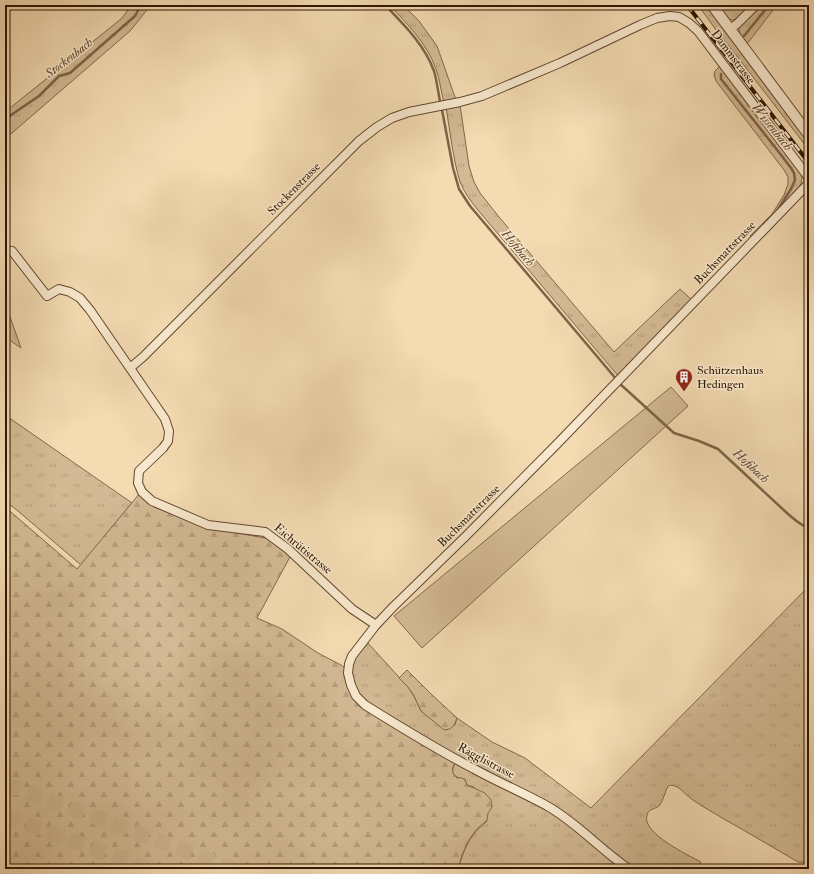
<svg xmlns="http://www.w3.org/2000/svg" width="814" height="874" viewBox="0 0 814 874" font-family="'IM FELL Double Pica',serif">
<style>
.grass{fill:url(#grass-tufts);stroke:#82684b}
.forest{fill:url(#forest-firs);stroke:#82684b}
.pitch{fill:#d3ba94;stroke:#82684b}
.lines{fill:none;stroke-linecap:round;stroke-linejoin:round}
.stream{stroke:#7d6448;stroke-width:2.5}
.motorway-tunnel{stroke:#cdb48f;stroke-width:15;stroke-dasharray:15 8;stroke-linecap:butt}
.minor-casing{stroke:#61472e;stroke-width:10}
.tertiary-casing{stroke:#61472e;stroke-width:12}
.minor{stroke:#f8e8cd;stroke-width:8}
.tertiary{stroke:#f8e8cd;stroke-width:10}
.rail-casing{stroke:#301602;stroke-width:4}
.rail{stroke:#f8e8cd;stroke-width:2.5;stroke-dasharray:8;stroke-linecap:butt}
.labels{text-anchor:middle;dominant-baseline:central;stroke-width:3;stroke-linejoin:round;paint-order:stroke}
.street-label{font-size:12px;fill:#301602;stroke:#f8e8cd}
.poi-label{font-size:12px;fill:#301602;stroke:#f8e8cd;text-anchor:start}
.water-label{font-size:13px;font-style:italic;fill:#644a30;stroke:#f8e8cd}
</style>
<defs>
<pattern id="grass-tufts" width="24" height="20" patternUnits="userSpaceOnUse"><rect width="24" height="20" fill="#d3ba94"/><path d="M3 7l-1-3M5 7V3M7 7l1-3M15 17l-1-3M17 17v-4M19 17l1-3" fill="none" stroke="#b59f7e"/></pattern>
<pattern id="forest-firs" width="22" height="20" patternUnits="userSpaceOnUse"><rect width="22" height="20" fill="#d3ba94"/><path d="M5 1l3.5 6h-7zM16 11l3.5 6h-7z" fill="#b59f7e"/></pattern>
</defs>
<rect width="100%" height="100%" fill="#f4dbb2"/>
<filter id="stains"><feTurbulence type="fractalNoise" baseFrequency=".005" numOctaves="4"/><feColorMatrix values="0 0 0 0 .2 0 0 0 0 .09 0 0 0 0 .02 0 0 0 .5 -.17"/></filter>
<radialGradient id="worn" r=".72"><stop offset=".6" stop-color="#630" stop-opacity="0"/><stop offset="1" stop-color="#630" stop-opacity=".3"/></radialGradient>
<path class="grass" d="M132,5h19l-21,26 -125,108v-27l116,-93z
M389,5h14l16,16 18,25 19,54 -12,3c-3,-11 -4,-23 -8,-34 -9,-25 -28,-45 -47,-64z
M698,5h8l103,138v7l-66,-86 -24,-30z
M717,5h34c-5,5 -15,20 -24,13 -3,-3 -7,-9 -10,-13z
M758,5h19l-30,39c-3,-4 -7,-9 -8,-14 -1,-7 14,-19 19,-25z
M721,65l80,108 1,6 -2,9 -47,51 -3,-3 22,-22 12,-19 4,-11v-7l-4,-7 -68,-89 -2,-6 1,-4z
M460,105l9,61 5,16 6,11 19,24 115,135 66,-63 13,12 -74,76 -142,-168c-7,-9 -13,-17 -17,-27 -7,-23 -10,-51 -14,-75z
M5,309l4,5 12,34 -16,-11z
M5,415l127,88 -51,62 -63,-54 -13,-10z
M809,586v274l-4,2h-7c-24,-14 -49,-29 -74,-43 -10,-6 -21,-12 -31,-19 -7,-4 -16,-18 -25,-14 -3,6 -5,15 -9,20 -4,3 -11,3 -12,9 -6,18 41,40 54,47l-4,7h-65l-60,-48 -77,-43 -130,-75 -6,-8 -8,-18 1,-12 3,-8 22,-30 23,-22 -33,37 41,45 6,9 7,15 34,14 2,-7 35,24 33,16 66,50z
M456,761l77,40 25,15 66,53h-166c7,-22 11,-33 29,-48l-13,-34 -7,-2 -2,-6c-13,-2 -15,-6 -9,-18z"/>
<path class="forest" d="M140,493l14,14 56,21 60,11 21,16 -34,63 25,11 36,24 23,12 4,3 18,39 93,54c-4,7 -6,10 1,17 6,-1 8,1 10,7l18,8 6,7 1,7 -4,6 -1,7 -11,10 -7,10 -7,15 -4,14h-453v-362l72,62z
M407,670l23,23 27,25c-3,8 -4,11 -13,12l-23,-19 -7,-15 -6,-9 -9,-9z"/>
<path class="pitch" d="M671,387l17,19 -266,242 -28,-32z"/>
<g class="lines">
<path class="stream" d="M385,5c19,20 39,39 49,66 3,10 4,21 6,30
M744,36l25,-31
M721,74v5l57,72 13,17 3,5 1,7 -4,9 -14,22
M442,110l11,58 6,21 11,17 147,174
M5,121l6,-6 28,-19 20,-20 11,-3 65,-57 6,-11
M619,383l55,50 25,8 19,8 70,65c6,5 13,12 21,14"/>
<path class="motorway-tunnel" d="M5,784l230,85
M5,816l144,53"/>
<g class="minor-casing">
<path id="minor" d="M730,29l7,-5 19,-19
M12,251l35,45 12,-7 11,3 10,6 10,12 75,109 4,12 -1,10 -5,7 -24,23 -1,12 4,9 10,9 56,24 57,7 23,17 64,60 24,16
M130,368l13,-11 216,-216 18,-14 15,-9 17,-6 51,-10 22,-6 78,-33 80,-38 17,-7 13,-2 9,1 10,6 9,8 111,147
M629,869c-28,-19 -51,-45 -80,-62 -23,-13 -47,-23 -71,-36 -39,-20 -76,-43 -113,-66l-9,-9 -5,-11 -3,-12 1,-9 3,-8 24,-31 17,-18 73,-71 91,-92 252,-261
M806,869l3,-4"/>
</g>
<g class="tertiary-casing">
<path id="tertiary" d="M712,5l97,130"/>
</g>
<use href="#minor" class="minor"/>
<use href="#tertiary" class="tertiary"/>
<g class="rail-casing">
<path id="rail" d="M687,5l122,158"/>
</g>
<use href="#rail" class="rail"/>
</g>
<defs>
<g id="building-pin" transform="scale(0.9)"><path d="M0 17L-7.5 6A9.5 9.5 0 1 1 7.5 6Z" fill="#8f2418" stroke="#f8e8cd"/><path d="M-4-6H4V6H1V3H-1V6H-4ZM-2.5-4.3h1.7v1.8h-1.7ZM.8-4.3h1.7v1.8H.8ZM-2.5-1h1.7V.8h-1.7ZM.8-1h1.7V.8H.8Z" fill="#fff"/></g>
</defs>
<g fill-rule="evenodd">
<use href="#building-pin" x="684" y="377"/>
</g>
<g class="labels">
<g class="street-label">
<text transform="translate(733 57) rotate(53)">Dammstrasse</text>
<text transform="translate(294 189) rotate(-45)">Stockenstrasse</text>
<text transform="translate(725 253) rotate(-46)">Buchsmattstrasse</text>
<text transform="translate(469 516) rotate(-45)">Buchsmattstrasse</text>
<text transform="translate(303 549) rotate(40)">Eichrütistrasse</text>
<text transform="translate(486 761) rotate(28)">Rägglistrasse</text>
</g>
<g class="poi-label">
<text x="697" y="370">Schützenhaus<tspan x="697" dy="14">Hedingen</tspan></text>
</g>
<g class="water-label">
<text transform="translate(69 58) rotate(-38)">Stockenbach</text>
<text transform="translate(772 127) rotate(51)">Wissenbach</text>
<text transform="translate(518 248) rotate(50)">Hofibach</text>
<text transform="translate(751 466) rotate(43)">Hofibach</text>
</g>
</g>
<rect width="814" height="874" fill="none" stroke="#f4dbb2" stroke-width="20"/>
<rect x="6" y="6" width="802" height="862" fill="none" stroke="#301602" stroke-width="2"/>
<rect x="10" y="10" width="794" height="854" fill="none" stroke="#301602"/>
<rect width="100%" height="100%" filter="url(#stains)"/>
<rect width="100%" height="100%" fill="url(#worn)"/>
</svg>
